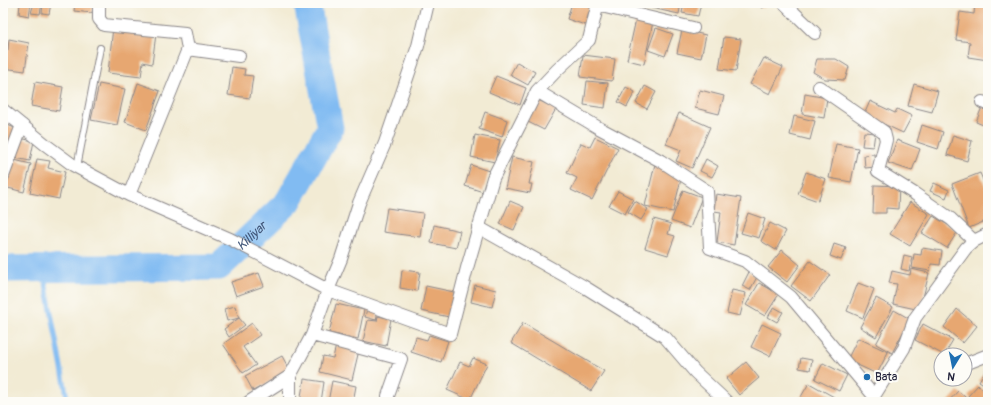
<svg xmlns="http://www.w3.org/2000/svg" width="991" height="405" viewBox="0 0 991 405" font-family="Pangolin,sans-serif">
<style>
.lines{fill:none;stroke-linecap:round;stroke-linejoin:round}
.stream{stroke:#81bbf2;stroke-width:4.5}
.river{stroke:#81bbf2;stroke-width:27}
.building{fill:#e7a771}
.lane-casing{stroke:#8a8688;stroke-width:8}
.street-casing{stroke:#8a8688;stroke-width:14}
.lane{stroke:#fff;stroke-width:6}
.street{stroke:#fff;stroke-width:12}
.poi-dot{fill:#1f6fb2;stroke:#fdfcf7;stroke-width:1.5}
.labels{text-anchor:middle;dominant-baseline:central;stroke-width:4;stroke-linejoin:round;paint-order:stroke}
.poi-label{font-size:12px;fill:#22223b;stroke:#fdfcf7;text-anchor:start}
.water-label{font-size:13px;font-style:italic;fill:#43587b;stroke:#fdfcf7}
</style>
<rect width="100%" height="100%" fill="#fdfcf7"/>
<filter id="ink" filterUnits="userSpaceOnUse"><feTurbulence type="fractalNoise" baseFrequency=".025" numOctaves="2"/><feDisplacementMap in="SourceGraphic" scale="8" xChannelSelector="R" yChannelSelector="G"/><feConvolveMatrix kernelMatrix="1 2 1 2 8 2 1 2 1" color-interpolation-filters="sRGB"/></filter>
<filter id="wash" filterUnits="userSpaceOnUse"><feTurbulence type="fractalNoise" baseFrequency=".012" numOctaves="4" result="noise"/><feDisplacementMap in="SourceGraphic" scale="16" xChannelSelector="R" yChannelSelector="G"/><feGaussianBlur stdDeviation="0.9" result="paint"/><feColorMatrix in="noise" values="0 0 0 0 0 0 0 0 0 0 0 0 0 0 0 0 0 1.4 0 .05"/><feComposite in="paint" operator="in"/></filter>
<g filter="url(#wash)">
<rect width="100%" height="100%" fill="#f2ebd4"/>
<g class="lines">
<path class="stream" d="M43,269l25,133"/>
<path class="river" id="s1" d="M3,269l216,-2 69,-65 42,-74 -23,-125"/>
</g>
<g id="blocks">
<path class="building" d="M20,3h11l-2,13 -10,-2z
M34,3h8l-2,11 -9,-1z
M43,3h8l-2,11 -7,-1z
M75,3h19l-2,10 -18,-2z
M572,3h20l-7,22 -18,-6z
M652,3h29l-2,11 -28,-6z
M684,3h17l-3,13 -16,-3z
M753,3h13l-3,5z
M975,3h13v57l-20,-3 2,-15 -14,-2 4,-28 14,2z
M636,19l17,3 -9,42 -17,-4z
M113,27l43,7 -4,30 -9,-2 -2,15 -33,-4z
M656,28l17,6 -8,22 -17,-6z
M682,30l24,5 -5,23 -24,-5z
M724,37l17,2 -5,32 -17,-2z
M9,39l20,4 -4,28 -22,-3v-19l5,1z
M583,55l32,4 -3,22 -32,-4z
M764,58l19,9 -13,27 -20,-10z
M817,59h19l13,8 -4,13 -20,-1 -12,-7z
M517,62l18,10 -7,13 -18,-10z
M232,67l13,2 -1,6 9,1 -3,22 -22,-3z
M496,76l30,12 -6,17 -31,-13z
M587,81l21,2 -3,25 -21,-3z
M35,82l28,5 -4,24 -28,-5z
M138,83l22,8 -14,39 -21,-8z
M99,84l26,5 -8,36 -26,-5z
M914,84l24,7 -6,21 -24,-6z
M645,86l11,6 -9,17 -11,-6z
M626,87l9,5 -8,15 -9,-5z
M700,90l24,6 -5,18 -24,-6z
M805,94l22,4 -3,20 -22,-4z
M538,100l18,9 -12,21 -18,-9z
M870,101l25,12 2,-4 15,7 -9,17 -39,-18z
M982,107l6,2v18l-12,-5z
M485,112l22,8 -5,17 -23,-8z
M679,113l31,14 -18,41 -16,-7 5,-11 -15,-6z
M794,116l21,5 -5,19 -20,-5z
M3,123l14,6 -8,20 -6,-2z
M922,125l21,7 -5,17 -21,-7z
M864,132l11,1 -2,14 -11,-1z
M475,135l25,5 -5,22 -24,-5z
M953,135l19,6 -5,20 -20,-6z
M595,137l23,11 -26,52 -21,-10 6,-12 -10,-5 14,-30 9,4z
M19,138l15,3 -4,20 -15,-3z
M897,140l23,9 -8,22 -24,-8z
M836,144l22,4 -7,34 -22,-4z
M874,154l1,13 -10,1 -1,-13z
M512,157l22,5 -5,22h3l-2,9 -25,-5z
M10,159l21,5 -7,28 -20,-5z
M37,159l13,2 -2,7 17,4 -6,27 -29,-6z
M706,159l12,7 -6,11 -12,-6z
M655,164l28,7 -10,41 -28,-6z
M471,165l18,6 -6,21 -18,-6z
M806,172l20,7 -8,22 -20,-7z
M980,173l8,19v28l-19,8 -17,-44z
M934,183l15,7 -3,8 -16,-7z
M874,185l25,1 -1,23 -12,-1v5h-13z
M683,190l19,7 -12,31 -19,-7z
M618,191l15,8 -8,15 -16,-8z
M716,194l25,4 -7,47 -17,-3 4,-30 -7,-1z
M510,201l14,6 -10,23 -14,-6z
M635,201l13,8 -7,11 -13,-8z
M910,202l19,12 -19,32 -20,-12z
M387,208l36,5 -3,24 -37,-5z
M748,213l17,6 -6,19 -18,-5z
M933,216l25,15 -11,17 -25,-15z
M654,219l17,5 -3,10 7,2 -7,19 -23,-7z
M770,223l16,8 -10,19 -15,-9z
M434,225l26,6 -4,17 -25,-5z
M834,244l12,4 -5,12 -11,-4z
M922,248l20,3 -2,14 -9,-1 -1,7 -18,-3 2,-14 7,1z
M782,250l18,15 -13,17 -19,-15z
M904,255l8,2 -3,14 -8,-2z
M810,261l20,14 -19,26 -20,-15z
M911,269l18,4 -9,37 -27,-6 4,-20 -8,-1 3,-12 18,4z
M402,270l18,2 -3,19 -17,-3z
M749,272l8,5 -7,13 -8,-4z
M259,273l5,13 -28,10 -5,-14z
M759,283l20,11 -14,22 -19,-11z
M858,283l16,6 -11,29 -16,-7z
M475,285l21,5 -4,17 -21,-5z
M426,286l28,6 -5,25 -28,-6z
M732,290l14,3 -6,23 -13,-3z
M876,298l17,9 -17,30 -16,-10z
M336,304l28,6 -6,29 -29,-6z
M235,306l4,12 -12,3 -3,-12z
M774,307l9,5 -6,10 -9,-5z
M367,308l11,3 -2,9 -11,-3z
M957,309l20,17 -14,17 -19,-16z
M894,310l16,9 -18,34 -16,-9z
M378,316l13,3 -5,27 -23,-5 5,-21 9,1z
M239,318l6,7 -16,12 -5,-8z
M252,323l8,12 -17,12 13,18 -13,8 -20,-29z
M523,323l81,48 -13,20 -80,-48z
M762,324l19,9 -11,23 -19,-9z
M923,324l30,16 -9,15 -29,-15z
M429,335l19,6 -7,21 -30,-10 5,-15 11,3z
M858,338l30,14 -11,22 -30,-14z
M336,345l23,5 -7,30 -32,-8 3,-16 10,2z
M282,356l8,15 -37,20 -8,-15z
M473,358l14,6 -17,36 -23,-10 13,-28 9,4z
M801,358l11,2 -2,10 -11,-2z
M746,362l13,16 -20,17 -13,-16z
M823,363l24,12 -8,16 -24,-12z
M988,366v21l-9,-6z
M304,379l20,3 -3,20h-21z
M332,381l24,5 -3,16h-25z
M809,383l25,14 -2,5h-34z
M978,385l10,9v8h-14l-6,-6z
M958,391l13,11h-23z"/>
</g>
</g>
<g filter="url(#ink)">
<use href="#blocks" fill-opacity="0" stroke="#8a8688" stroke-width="1"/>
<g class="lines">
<g class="lane-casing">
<path id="lane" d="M77,167l23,-119"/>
</g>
<g class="street-casing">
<path id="street" d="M99,3v16l5,6 81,8 3,16 -59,146
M428,3l-10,43 -33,97 -26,60 -18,56 -13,31 122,44 17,-66 26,-90 44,-87 20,-21 32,-30 9,-37
M784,3l31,30
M597,5l96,23
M188,49l51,7
M819,87l65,45 2,8 -8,31 37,23 36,25 23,22
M537,91l62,37 62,33 46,30 3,57 35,13 46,36 83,99
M982,102l6,2
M3,110l43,35 27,20 56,30 101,44 98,51 -16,45 -22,41 -41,26
M3,176l19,-51
M478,227l105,59 82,51 30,35 32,30
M312,335l89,24 -13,37
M965,364l23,-9
M290,376v26
M874,402v-6l30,-48 11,-30 51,-70 8,-7 14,-7"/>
</g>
<use href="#lane" class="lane"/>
<use href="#street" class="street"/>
</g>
</g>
<circle class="poi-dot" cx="867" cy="377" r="4"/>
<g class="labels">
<g class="poi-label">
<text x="875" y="377">Bata</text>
</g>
<g class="water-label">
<text stroke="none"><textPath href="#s1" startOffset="261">Killiyar</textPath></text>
</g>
</g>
<rect width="991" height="405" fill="none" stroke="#fdfcf7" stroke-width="16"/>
<g transform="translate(953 367) rotate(190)"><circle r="19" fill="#fdfcf7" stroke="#a5a5ac"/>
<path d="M0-3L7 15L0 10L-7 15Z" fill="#1f6fb2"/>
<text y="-6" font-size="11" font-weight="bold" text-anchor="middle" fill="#22223b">N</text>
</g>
</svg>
